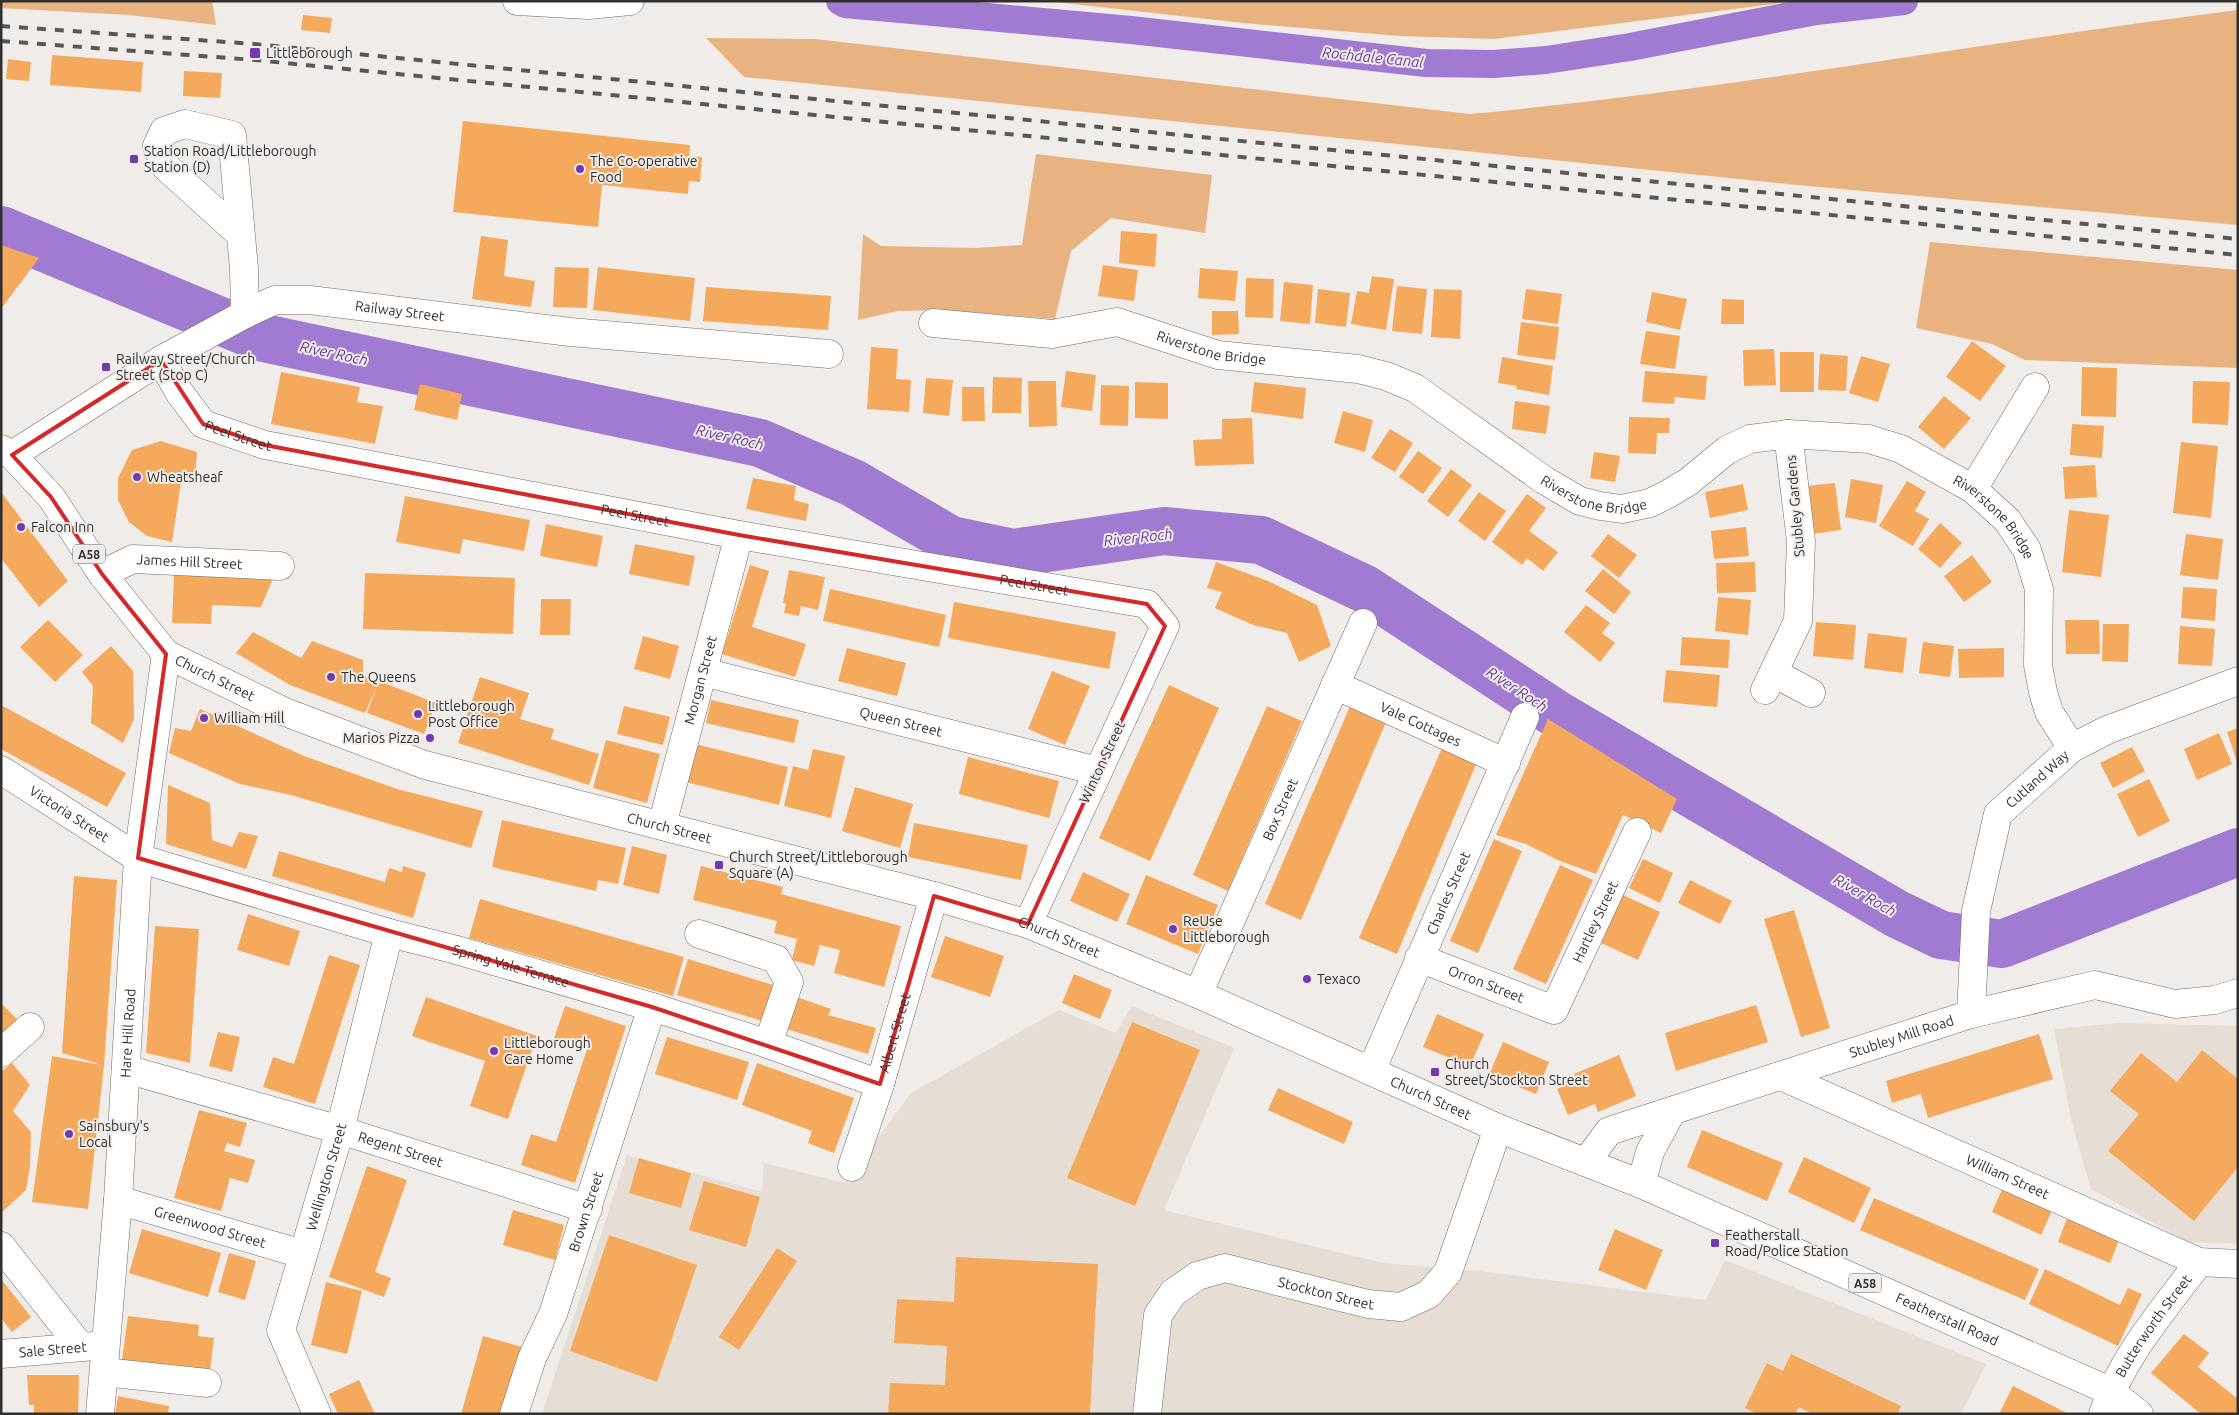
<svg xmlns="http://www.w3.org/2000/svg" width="2239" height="1415" viewBox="0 0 2239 1415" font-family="Ubuntu,sans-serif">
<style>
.built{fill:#e6ddd5}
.green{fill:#e9b381}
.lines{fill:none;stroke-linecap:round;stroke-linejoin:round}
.canal{stroke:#a07bd1;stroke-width:28}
.river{stroke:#a07bd1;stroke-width:48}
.building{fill:#f5a95c}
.minor-casing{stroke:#706d6b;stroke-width:29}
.major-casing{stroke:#706d6b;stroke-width:29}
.highway-casing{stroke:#706d6b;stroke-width:29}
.minor{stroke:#fff;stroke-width:28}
.major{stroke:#fff;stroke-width:28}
.highway{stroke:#fff;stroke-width:28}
.rail{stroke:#5a5856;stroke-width:4;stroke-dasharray:9 9;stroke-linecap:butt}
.marked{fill:none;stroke:#d62828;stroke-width:4;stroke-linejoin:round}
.poi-dot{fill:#7439af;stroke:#f0ece9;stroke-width:2}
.labels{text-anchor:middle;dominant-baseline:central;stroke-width:4;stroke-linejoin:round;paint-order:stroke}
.shield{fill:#f0ece9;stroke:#6b6867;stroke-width:1}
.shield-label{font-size:12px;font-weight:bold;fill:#32302f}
.poi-label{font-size:14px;fill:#32302f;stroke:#f0ece9;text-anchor:start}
.street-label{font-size:14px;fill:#32302f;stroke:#f0ece9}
.water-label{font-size:15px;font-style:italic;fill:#6a399f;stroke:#f0ece9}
</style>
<rect width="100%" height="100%" fill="#f0ece9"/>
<path class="built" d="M1132,1006l102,42 -70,162 219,53 96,8 227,29 19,-40 261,104 -25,50h-1419l85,-259 135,37 2,-29 81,20 66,-90 148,-83 57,23z
M2119,1023l119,3v218l-49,-2 -98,-53 -19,-65 -18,-95z"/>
<path class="green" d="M1,1h211l4,24 -87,-10 -128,-7z
M1046,1h752l-304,38 -94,-3 -157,-13z
M2238,10v215l-441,-40 -1053,-108 -38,-39 109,1 655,75c257,-24 512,-72 768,-104z
M1036,154l176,21 -7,58 -94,-15 -40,33 -16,68 -113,-9 -44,1 -40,9 5,-86 18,12 94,2 47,-3z
M1930,242l308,28v98l-213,-8 -33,-16 -76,-16z"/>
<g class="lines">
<path class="canal" d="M840,1l5,3 286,26 295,33 68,1 52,-4 84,-13 186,-36 88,-10"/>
<path class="river" d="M1,230l258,107 501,106 93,40 98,57 62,13 151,-22 97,9 104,49 196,128 336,197 44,21 61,9 236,-92"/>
</g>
<path class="building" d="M303,15l29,3 -2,15 -29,-3z
M52,55l91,7 -2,30 -91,-7z
M8,59l23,3 -2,19 -23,-2z
M184,71l38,2 -2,25 -37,-2z
M463,121l227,24 -1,11 13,1 -2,25 -11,-1 -1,13 -86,-9 -4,42 -145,-15z
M1121,231l36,3 -2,33 -36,-4z
M481,236l27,4 -4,36 31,5 -4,26 -59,-8z
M1,245l38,13 -38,51z
M1103,265l35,5 -4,31 -36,-5z
M555,267l34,1 -2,40 -34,-1z
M598,267l97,11 -5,43 -97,-11z
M1200,268l38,3 -3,30 -37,-3z
M1372,276l22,3 -8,51 -35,-6 6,-33 12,2z
M1246,278l28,1 -1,39 -28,-1z
M1284,282l29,3 -3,39 -30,-3z
M1397,286l30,3 -5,45 -30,-3z
M706,287l125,9 -3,34 -125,-9z
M1318,289l32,4 -4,34 -31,-4z
M1434,289l28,1 -2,49 -29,-2z
M1526,289l36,5 -4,30 -36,-5z
M1652,292l35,7 -7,31 -34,-8z
M1722,299l22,1v24h-23z
M1212,311h26l1,23 -27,1z
M1521,322l38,5 -4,33 -38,-5z
M1646,331l34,5 -5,33 -35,-5z
M1972,341l34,25 -26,35 -34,-24z
M871,347l27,2 -2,30 15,1 -2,32 -42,-3z
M1774,349l2,36 -32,1 -1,-36z
M1780,352h34v40h-34z
M1820,354l28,2 -2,35 -28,-1z
M1861,356l29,8 -12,38 -29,-9z
M1502,357l51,9 -4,29 -33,-6 1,-3 -19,-3z
M2082,367l35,1 -1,49 -35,-1z
M1066,371l30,4 -4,36 -31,-4z
M1645,371l62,5 -2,24 -30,-3 -1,7 -32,-2z
M281,372l79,15 -3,15 26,4 -8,38 -104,-20z
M993,377l29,1 -1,35h-29z
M926,378l27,2 -4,36 -26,-3z
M1028,381h28l1,45 -28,1z
M2193,381l37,1 -2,43 -36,-2z
M1135,382l33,1v36l-33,-1z
M1254,382l52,6 -3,31 -52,-7z
M420,384l42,10 -5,26 -43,-10z
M1101,385l28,1 -1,40 -28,-1z
M962,387h22l1,34h-23z
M1944,396l27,22 -27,31 -26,-22z
M1515,401l35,5 -4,28 -34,-5z
M1343,411l30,9 -8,32 -31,-9z
M1629,417l41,1 -1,15h-12l-1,21 -28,-1z
M1252,418l2,46 -59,2 -2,-26 29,-1v-20z
M2072,424l32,2 -2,32 -32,-3z
M1390,429l23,14 -18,29 -24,-14z
M161,441l36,11 -2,26 -14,4 -9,60 -25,-6 -18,-14 -11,-22v-22l14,-28z
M2181,442l37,4 -7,72 -38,-5z
M1418,451l24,17 -19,26 -24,-17z
M1594,452l26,4 -5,26 -25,-4z
M2095,465l2,32 -32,2 -2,-32z
M1451,469l21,16 -24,32 -21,-16z
M753,478l43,8 -2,14 15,4 -3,17 -60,-12z
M1851,479l32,6 -7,38 -31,-6z
M1907,481l19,11 -11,19 14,8 -16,27 -34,-20z
M1835,483l6,47 -29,4 -6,-48z
M1743,484l5,26 -38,8 -5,-26z
M1,492l67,89 -29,26 -38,-49z
M1479,492l27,19 -21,30 -27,-20z
M1527,494l19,14 -17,23 29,21 -15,19 -16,-13 -5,7 -30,-23z
M405,496l125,24 -6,31 -61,-12 -3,15 -64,-12z
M2069,510l40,5 -8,62 -39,-5z
M1940,523l22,20 -22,25 -22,-19z
M546,524l57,12 -6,31 -57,-11z
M1746,527l3,29 -35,3 -3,-28z
M1608,534l29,21 -18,23 -28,-22z
M2186,534l37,5 -5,41 -38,-5z
M635,544l60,12 -6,30 -60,-12z
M1972,555l20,27 -28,20 -20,-26z
M1216,562l52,19 49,24 14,41 -32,16 -12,-29 -34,-8 -38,-17 7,-16 -15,-4z
M1755,562l1,30 -39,1 -1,-30z
M750,565l19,6 -17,56 54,17 -11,33 -73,-23z
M1603,569l28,23 -17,22 -29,-23z
M789,570l36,7 -7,33 -17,-4 -2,10 -15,-3 2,-10h-3z
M365,573l150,5 -2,56 -150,-5z
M174,574l100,2 -13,31 -49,-2 -1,19 -39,-1z
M2183,587l34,2 -2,32 -34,-3z
M830,589l116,26 -7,32 -116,-26z
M1718,597l33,3 -3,35 -33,-4z
M541,599h30l-1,36h-30z
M954,602l162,30 -7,37 -161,-31z
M1586,605l24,18 -8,10 13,10 -15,19 -36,-30z
M48,620l35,35 -28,27 -35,-35z
M2065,620h34l1,34h-34z
M1816,622l40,3 -3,35 -40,-4z
M2103,624h26l-1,38 -26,-1z
M2180,626l35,3 -3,37 -34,-2z
M253,632l48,26 11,-17 51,19v15l73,28 -12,31 -57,-21 9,-25 -11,25 -75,-28 -54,-32z
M1868,633l39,5 -4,35 -39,-5z
M643,636l36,10 -9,33 -36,-10z
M1682,637l48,3 -2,28 -48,-3z
M1923,642l31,4 -4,31 -31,-4z
M111,646l22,25 1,48 -11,24 -32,-20 2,-37 -11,-14z
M847,648l59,15 -9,33 -59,-15z
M2004,648v29l-45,1 -1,-29z
M1666,670l54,5 -3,32 -54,-5z
M1052,671l38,15 -25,59 -37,-16z
M480,677l49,16 -9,26 34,10 -3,10 48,15 -10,31 -131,-42z
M1169,685l50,23 -69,153 -51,-23z
M711,700l88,20 -5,23 -88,-20z
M1351,704l36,16 -86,200 -36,-16z
M1,705l125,68 -19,34 -106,-58z
M624,706l46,11 -7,28 -46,-11z
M1267,706l35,15 -74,170 -35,-16z
M200,709l104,47 93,33 86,22 -12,37 -180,-53 -51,-11 -71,-31 6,-25 16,3z
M1548,719l129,80 -16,34 -38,-18 -27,59 -36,-13 -34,-17 -30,-9z
M2238,728v34h-1l-10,-30z
M2219,733l13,31 -35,16 -13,-31z
M606,740l54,14 -13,49 -54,-15z
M695,744l93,23 -9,38 -93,-23z
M2132,747l13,24 -32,17 -13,-25z
M1442,748l35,14 -80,192 -38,-16z
M813,749l32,7 -14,62 -47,-12 9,-40 15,4z
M968,757l91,24 -10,37 -90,-24z
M2149,779l21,42 -32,16 -21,-43z
M168,785l42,18 2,37 20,7 7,-15 19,4 -12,33 -80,-25z
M855,787l58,17 -13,44 -58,-17z
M502,820l124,28 -8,36 -20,-4 -2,11 -104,-24z
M914,823l114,22 -7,35 -113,-23z
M1494,839l28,12 -44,102 -28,-12z
M632,846l35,9 -8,39 -36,-9z
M279,851l106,31 4,-14 13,4 1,-6 23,7 -13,45 -141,-42z
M1643,859l30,14 -13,30 -31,-15z
M1560,865l33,15 -47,104 -33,-15z
M701,866l82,21 -2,7 120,32 -17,61 -50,-14 6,-23 -20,-5 -6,21 -22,-6 5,-21 -23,-6 3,-12 -84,-21z
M1083,872l47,22 -13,28 -47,-21z
M1146,875l72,30 -20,49 -72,-30z
M74,876l43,4 -13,186 -16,143 -56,-7 20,-146 50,9 -40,-12z
M1690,880l42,21 -12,23 -42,-21z
M1623,895l37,17 -22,48 -37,-17z
M480,899l204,58 -11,39 -204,-58z
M1794,910l36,118 -29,9 -37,-118z
M248,914l52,17 -11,35 -52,-16z
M155,926l44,3 -9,134 -44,-10z
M945,936l59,20 -14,41 -59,-20z
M329,955l31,10 -45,139 -52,-17 10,-30 21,7z
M688,959l92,28 -11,36 -92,-28z
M1074,974l38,16 -12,29 -38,-16z
M794,996l37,13 -3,6 48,13 -8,26 -85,-26z
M426,997l111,39 -29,83 -38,-13 15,-45 -73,-25z
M1,1003l18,18 -18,18z
M1756,1005l12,37 -92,29 -11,-38z
M565,1006l61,20 -51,157 -54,-18 10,-31 25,8 31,-93 -33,-11z
M1437,1014l47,20 -14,32 -47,-19z
M1132,1022l68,28 -65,156 -68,-28z
M218,1032l22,5 -8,35 -23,-6z
M2039,1034l14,45 -125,39 -7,-24 -29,9 -6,-22z
M667,1037l82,25 -12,38 -82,-26z
M1503,1042l46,20 -13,32 -47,-19z
M2202,1050l36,29v88l-44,54 -86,-70 31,-37 -29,-23 31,-38 36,29z
M1619,1055l17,41 -38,16 -3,-8 -27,11 -11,-26 20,-8 -3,-7z
M12,1063l18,22 -17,26 18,21 -1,34 -4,24 -25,23v-141z
M757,1063l97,35 -20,55 -26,-10 4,-12 -70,-26z
M1278,1088l75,34 -9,22 -76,-34z
M199,1110l48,13 -7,24 -13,-4 -3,8 31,9 -7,23 -18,-5 -9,33 -47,-13z
M1702,1130l81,33 -16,38 -80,-34z
M1804,1157l67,31 -17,35 -66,-31z
M639,1158l52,15 -10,35 -52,-15z
M367,1166l40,14 -32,92 16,6 -7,19 -55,-20z
M704,1181l56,16 -14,50 -57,-17z
M2005,1183l49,23 -13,29 -49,-23z
M1874,1198l165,71 -14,31 -165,-70z
M513,1210l51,15 -9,35 -52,-15z
M2069,1213l52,22 -11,28 -52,-21z
M142,1229l79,24 -13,44 -79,-24z
M1615,1229l48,21 -17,40 -48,-20z
M609,1235l88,30 -40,117 -87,-31z
M777,1248l20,13 -58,89 -20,-13z
M229,1253l27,8 -11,39 -27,-8z
M956,1257l142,7 -8,150h-202l2,-31 55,2 2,-39 -53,-3 3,-44 57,3z
M2045,1269l75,36 8,-17 14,6 -24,52 -89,-42z
M1,1279l30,38 -19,15 -11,-14z
M326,1282l36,9 -15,63 -36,-9z
M128,1316l71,9 -1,11 16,2 -4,33 -88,-11z
M2184,1334l25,19 -11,14 40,32v15h-37l-50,-41z
M483,1336l39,11 -20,67h-41z
M1791,1354l110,52 -4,8h-84l-14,-7 -4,7h-37l-13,-6 22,-45 16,8z
M27,1375h52l-1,39h-44v-9h-5z
M359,1380l16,34h-37l-9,-20z
M2013,1386l56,28h-70z
M118,1396l51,10 -1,8h-53z"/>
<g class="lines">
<g class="minor-casing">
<g id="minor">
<path d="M239,233l-73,-66 -9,-21 7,-15 21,-7 47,11 12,134 1,45"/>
<path id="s1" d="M933,323l119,11 65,-12 101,33 140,14 28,7 29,12 129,92 36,21 20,5 22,3 28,-6 18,-9 20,-12 39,-32 23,-11 38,-5 81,5 32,10 72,40 34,31 20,30 12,39 -1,76 5,27 6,20 23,36"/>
<path id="s2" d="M161,360l18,32 24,32 62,21 474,90 408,69 18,22 -137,298"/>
<path id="s3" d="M12,455l149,-95 84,-46 30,-14h35l260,32 259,22"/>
<path d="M1973,489l62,-102"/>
<path id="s4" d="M102,574l31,-15 147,7"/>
<path id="s5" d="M703,672l395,99"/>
<path d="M1774,673l37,20"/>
<path id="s6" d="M1335,685l171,78"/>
<path d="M1765,690l33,-69 3,-80 -13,-107"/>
<path id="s7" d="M1,770l137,88 251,75 64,16 199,58 116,37 112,40"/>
<path id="s8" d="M662,825l77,-290"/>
<path d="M699,934l77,25 13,23 -21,62"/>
<path id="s9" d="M1419,958l135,52 83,-178"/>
<path id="s10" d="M1198,994l165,-371"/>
<path id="s11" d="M1971,1014l5,-103 22,-97 74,-66 35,-18 131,-49"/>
<path d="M1,1053l29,-26"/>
<path id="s12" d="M126,1069l214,61 248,79"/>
<path id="s13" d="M1371,1071l154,-354"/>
<path id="s14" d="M1781,1076l418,186 39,2"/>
<path id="s15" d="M1586,1162l23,-31 362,-117 124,-29 80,19 40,-4 23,-7"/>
<path id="s16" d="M852,1167l28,-83 54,-188"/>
<path d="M1641,1184l9,-32 22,-41"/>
<path id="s17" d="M118,1200l184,54"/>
<path d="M1,1246l79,100"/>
<path id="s18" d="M1,1354l93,-8"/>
<path d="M104,1372l103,11"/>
<path id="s19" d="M100,1414l18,-214 20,-342 28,-204"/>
<path id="s20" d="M317,1414l-36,-84 59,-200 49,-197"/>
<path id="s21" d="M514,1414l18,-56 21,-44 99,-307"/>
<path id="s22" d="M1147,1414l11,-99 15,-22 24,-17 28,-8 143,36 33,3 28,-13 19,-22 50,-144"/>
<path id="s23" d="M2103,1414c19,-58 61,-104 96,-152"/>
</g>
</g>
<g class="major-casing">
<path id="major" d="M517,1l71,4 42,-4"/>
</g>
<g class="highway-casing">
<g id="highway">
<path id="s24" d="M1,449l11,6 39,42 51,77 64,80 119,58 140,53 509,131 94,28 170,70 300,134 143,56 469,207 29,23"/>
</g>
</g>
<use href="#minor" class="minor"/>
<use href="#major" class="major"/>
<use href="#highway" class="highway"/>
<path class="rail" d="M1,26l254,18 1983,195
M1,41l254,19 1983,195"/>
</g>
<path class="marked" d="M161,360l42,64 62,21 474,90 408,69 18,22 -137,298 -94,-28 -54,188 -228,-77 -514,-149 28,-204 -64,-80 -51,-77 -39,-42z"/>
<g class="poi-dot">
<rect x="249" y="47" width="12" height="12" rx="2.5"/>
<rect x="129" y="154" width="10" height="10" rx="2.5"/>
<circle cx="580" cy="169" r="5"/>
<rect x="101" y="362" width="10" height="10" rx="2.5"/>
<circle cx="137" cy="477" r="5"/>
<circle cx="21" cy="527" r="5"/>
<circle cx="331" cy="677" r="5"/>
<circle cx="418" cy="714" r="5"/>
<circle cx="204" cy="718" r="5"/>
<circle cx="430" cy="738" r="5"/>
<rect x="714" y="860" width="10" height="10" rx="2.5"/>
<circle cx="1173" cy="929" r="5"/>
<circle cx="1307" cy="979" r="5"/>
<circle cx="494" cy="1051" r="5"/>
<rect x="1430" y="1067" width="10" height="10" rx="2.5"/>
<circle cx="69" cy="1134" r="5"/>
<rect x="1710" y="1238" width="10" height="10" rx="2.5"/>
</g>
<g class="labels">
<g class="shield">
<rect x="73" y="544.5" width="32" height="19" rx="4"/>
<rect x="1849" y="1273.5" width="32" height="19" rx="4"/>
</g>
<g class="shield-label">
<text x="89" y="554">A58</text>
<text x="1865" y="1283">A58</text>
</g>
<g class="poi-label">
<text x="266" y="53">Littleborough</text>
<text x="144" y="151">Station Road/Littleborough<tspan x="144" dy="16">Station (D)</tspan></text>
<text x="590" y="161">The Co-operative<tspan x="590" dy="16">Food</tspan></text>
<text x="116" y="359">Railway Street/Church<tspan x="116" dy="16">Street (Stop C)</tspan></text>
<text x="147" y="477">Wheatsheaf</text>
<text x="31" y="527">Falcon Inn</text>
<text x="341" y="677">The Queens</text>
<text x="428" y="706">Littleborough<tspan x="428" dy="16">Post Office</tspan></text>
<text x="214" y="718">William Hill</text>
<text x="420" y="738" text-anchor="end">Marios Pizza</text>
<text x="729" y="857">Church Street/Littleborough<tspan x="729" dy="16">Square (A)</tspan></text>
<text x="1183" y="921">ReUse<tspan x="1183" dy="16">Littleborough</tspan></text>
<text x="1317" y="979">Texaco</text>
<text x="504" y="1043">Littleborough<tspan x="504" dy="16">Care Home</tspan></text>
<text x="1445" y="1064">Church<tspan x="1445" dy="16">Street/Stockton Street</tspan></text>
<text x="79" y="1126">Sainsbury's<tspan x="79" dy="16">Local</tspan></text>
<text x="1725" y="1235">Featherstall<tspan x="1725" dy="16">Road/Police Station</tspan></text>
</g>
<g class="street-label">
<text stroke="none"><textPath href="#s3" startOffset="431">Railway Street</textPath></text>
<text stroke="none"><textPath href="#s1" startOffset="284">Riverstone Bridge</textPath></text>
<text stroke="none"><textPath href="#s2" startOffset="114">Peel Street</textPath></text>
<text stroke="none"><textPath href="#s1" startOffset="705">Riverstone Bridge</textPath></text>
<text transform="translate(1795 506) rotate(-95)">Stubley Gardens</text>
<text stroke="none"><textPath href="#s2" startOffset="519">Peel Street</textPath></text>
<text stroke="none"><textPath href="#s1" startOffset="1154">Riverstone Bridge</textPath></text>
<text stroke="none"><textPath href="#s4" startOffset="91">James Hill Street</textPath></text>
<text stroke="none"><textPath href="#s2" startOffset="924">Peel Street</textPath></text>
<text stroke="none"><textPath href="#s24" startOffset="319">Church Street</textPath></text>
<text stroke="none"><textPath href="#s8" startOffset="150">Morgan Street</textPath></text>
<text stroke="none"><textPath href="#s5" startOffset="204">Queen Street</textPath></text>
<text stroke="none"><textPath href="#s6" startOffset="94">Vale Cottages</textPath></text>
<text transform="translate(1102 762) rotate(-65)">Winton Street</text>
<text stroke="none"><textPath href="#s11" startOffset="255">Cutland Way</textPath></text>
<text stroke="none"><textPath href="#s10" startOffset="202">Box Street</textPath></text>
<text stroke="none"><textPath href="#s7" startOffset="81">Victoria Street</textPath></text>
<text stroke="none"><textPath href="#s24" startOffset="799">Church Street</textPath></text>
<text stroke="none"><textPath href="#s13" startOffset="194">Charles Street</textPath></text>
<text stroke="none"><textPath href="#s9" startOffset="242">Hartley Street</textPath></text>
<text stroke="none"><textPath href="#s24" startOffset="1204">Church Street</textPath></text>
<text stroke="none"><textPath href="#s7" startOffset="551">Spring Vale Terrace</textPath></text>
<text stroke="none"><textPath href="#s9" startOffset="72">Orron Street</textPath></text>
<text stroke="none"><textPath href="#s16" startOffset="141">Albert Street</textPath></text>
<text stroke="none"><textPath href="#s19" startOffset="382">Hare Hill Road</textPath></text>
<text stroke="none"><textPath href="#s15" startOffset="346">Stubley Mill Road</textPath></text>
<text stroke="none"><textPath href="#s24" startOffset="1609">Church Street</textPath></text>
<text stroke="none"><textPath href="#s12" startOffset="286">Regent Street</textPath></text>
<text stroke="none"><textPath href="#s20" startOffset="251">Wellington Street</textPath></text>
<text stroke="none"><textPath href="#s14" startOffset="248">William Street</textPath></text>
<text stroke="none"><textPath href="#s21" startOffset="215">Brown Street</textPath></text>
<text stroke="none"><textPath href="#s17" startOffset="96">Greenwood Street</textPath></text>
<text stroke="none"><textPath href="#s22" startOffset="289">Stockton Street</textPath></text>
<text stroke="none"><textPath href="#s24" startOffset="2171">Featherstall Road</textPath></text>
<text stroke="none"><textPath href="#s23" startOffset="102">Butterworth Street</textPath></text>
<text stroke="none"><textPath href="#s18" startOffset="52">Sale Street</textPath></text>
</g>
<g class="water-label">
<text transform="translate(1373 57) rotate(6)">Rochdale Canal</text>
<text transform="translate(334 353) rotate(12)">River Roch</text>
<text transform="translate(730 437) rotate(13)">River Roch</text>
<text transform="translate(1138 537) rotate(-6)">River Roch</text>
<text transform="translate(1517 689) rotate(33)">River Roch</text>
<text transform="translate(1865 895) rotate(30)">River Roch</text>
</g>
</g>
<rect width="2239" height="1415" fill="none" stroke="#32302f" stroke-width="5"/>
</svg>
